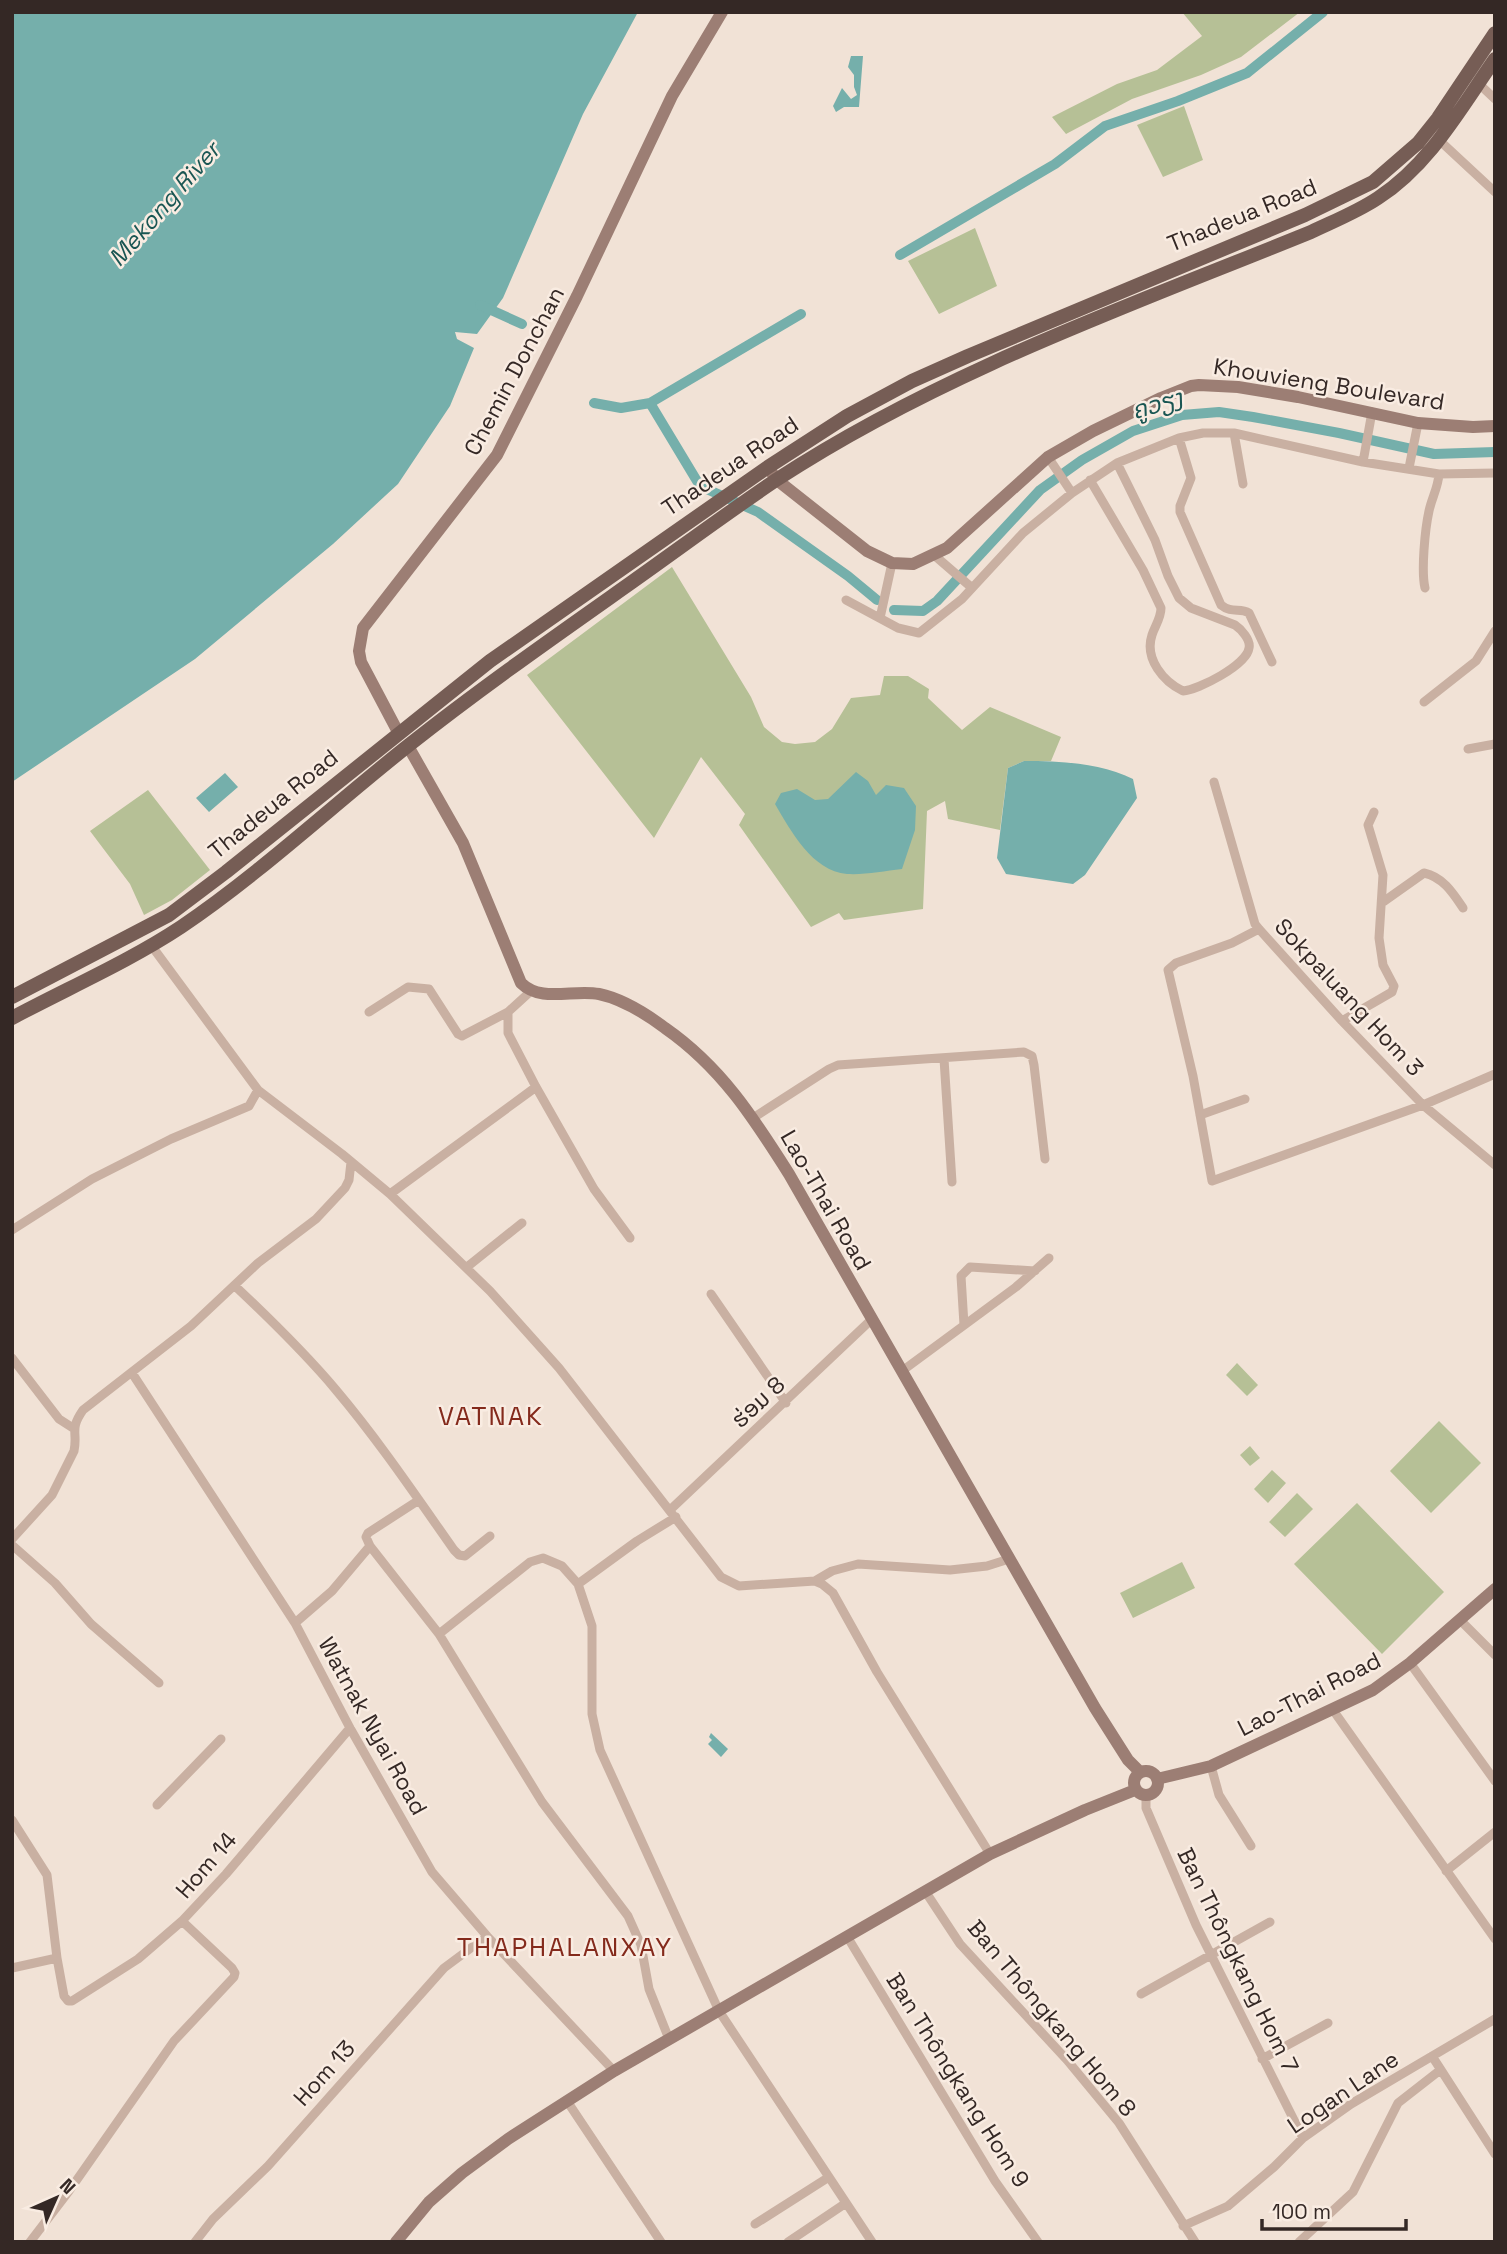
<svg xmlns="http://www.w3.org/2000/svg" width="1507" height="2254" viewBox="0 0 1507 2254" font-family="'Space Grotesk','Noto Sans Lao',sans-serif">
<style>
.green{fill:#b6c096}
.water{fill:#75afab}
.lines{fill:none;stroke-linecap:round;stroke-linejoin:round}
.canal{stroke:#75afab;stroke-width:10}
.street{stroke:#c9b0a2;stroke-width:9}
.secondary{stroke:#9c7e74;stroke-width:12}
.primary{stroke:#765d55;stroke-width:14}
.labels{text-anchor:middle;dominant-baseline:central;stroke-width:5;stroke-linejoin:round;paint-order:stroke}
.street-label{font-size:23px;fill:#342825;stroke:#f9ece2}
.water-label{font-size:24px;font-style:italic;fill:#1a5653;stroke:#f9ece2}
.quarter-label{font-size:26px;letter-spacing:2px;fill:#842a1c;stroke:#f9ece2}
</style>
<rect width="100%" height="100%" fill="#f1e2d6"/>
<path class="green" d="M1182,12h118l-59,45 -40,18 -69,24 -66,35 -14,-17 65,-33 40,-14 45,-34z
M1184,106l19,54 -40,17 -26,-52z
M975,228l22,58 -58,28 -31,-53z
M672,567l79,130 13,30 18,15 13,2 20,-2 17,-13 19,-31 29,-3 4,-19h24l21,13 -1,9 34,32 28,-23 71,30 -10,24h-27l-16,7 -8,62 -52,-11 -3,-18 -18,10 -4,98 -79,11 -5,-7 -28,14 -72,-102 6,-11 -44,-57 -47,81 -127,-163z
M148,790l62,80 -38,30 -28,15 -14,-31 -40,-53z
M1237,1363l21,22 -11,11 -21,-21z
M1439,1421l42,42 -50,50 -41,-42z
M1250,1446l10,12 -10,8 -10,-11z
M1272,1470l14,13 -18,20 -14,-14z
M1297,1493l16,16 -28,28 -16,-15z
M1357,1503l87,89 -62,62 -88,-90z
M1182,1562l13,26 -62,30 -13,-25z"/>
<path class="water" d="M12,12h626l-55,102 -80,184 -26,36 -22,-2 2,7 17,9 -24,58 -52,78 -65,60 -138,115 -183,123z
M851,56h12l-4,51h-15l-8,5 -3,-6 9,-18 9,11 6,-4 -3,-8v-12l-6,-8z
M1024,761c36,0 77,2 109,18l4,19 -52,77 -12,9 -67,-10 -9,-16 11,-90z
M856,772l12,9 8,14 10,-10 18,3 12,18 -1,24 -13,39c-18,2 -37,6 -55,5 -35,-3 -56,-43 -72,-70l6,-11 16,-4 18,11 13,-1z
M225,773l13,14 -29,25 -13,-14z
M711,1733l17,16 -7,8 -13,-13 4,-4 -3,-3z"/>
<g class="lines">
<path class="canal" d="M900,255l155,-91 50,-38 73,-25 69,-28 76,-61
M480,305l42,19
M594,403l27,5 29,-5 151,-89
M650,403l50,83 58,26 90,64 29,24
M894,610l29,1 14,-10 103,-111 42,-30 51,-29 49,-16 37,-3 34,5 86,16 95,21 61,-2"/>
<path class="street" d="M1478,83l17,16
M1439,140l56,52
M1234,433l9,51
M1179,438l12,40 -11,28v6l41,93c11,9 19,2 28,8l23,49
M1048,457l24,36
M1363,462l9,-50
M1409,468l9,-45
M1090,480l53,90 18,38c0,10 -6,18 -9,27 -8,24 12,47 31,56 15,-1 64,-26 66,-43 2,-8 -8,-19 -14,-23l-44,-17 -12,-10 -11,-22 -13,-36 -38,-77
M934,555l37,32
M1425,588c-4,-17 0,-59 4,-77 3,-14 9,-23 10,-37
M846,600l52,28 21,5 43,-34 61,-66 49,-40 45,-30 62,-25 24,-5h31l129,29 76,12 56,-1
M880,618l12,-55
M1424,702l52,-41 19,-30
M1468,749l27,-5
M1214,782l41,142 4,5 83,92 81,84 72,60
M1383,902l41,-29c19,4 29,20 39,35
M1259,929l-27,14 -56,20 -8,7 25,106 19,105 211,-76 72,-31
M151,945l107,145 84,64 48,40 100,97 69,77 162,209 18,9 76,-5 7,3 11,9 44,79 113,182
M369,1012l39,-25 21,2 29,45 4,2 46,-24 23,-21
M508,1012v21l28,54 58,102 36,49
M1342,1021l50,-29 2,-6 -11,-21 -4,-27 4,-63 -15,-50 6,-13
M944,1059l8,123
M1200,1115l45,-16
M753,1118l76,-49 9,-4 186,-13 8,4 2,9 11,94
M390,1194l146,-107
M12,1230l80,-51 79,-40 78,-33 9,-16
M467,1267l55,-44
M235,1286c35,33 70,67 101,104 43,51 80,106 118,160l5,5 6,1 25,-20
M711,1294l75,109
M964,1325l-3,-49 9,-9 65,4
M12,1358l47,61 14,9
M902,1371l114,-84 33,-29
M132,1373l163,250 55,105 82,144 55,64 127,135
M419,1500l-51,33 -2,4 4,9 69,88 103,168 86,114 13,29 8,44 20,50
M670,1510l201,-190
M12,1539l40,-44 22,-44c4,-19 -5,-21 9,-41l108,-84 67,-63 58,-44 29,-31 4,-8 2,-18
M12,1545l43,38 36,41 68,59
M815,1581l17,-10 26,-7 92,6 37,-4 22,-7
M578,1584l59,-43 39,-24
M1461,1621l34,34
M295,1623l37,-32 38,-45
M439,1634l91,-72 13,-4 19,8 16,18 14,42v88l8,36 119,261 153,231
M1410,1663l85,118
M1333,1710l162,229
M1211,1766l8,29 32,51
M1146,1795v13l50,117 107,213
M157,1805l64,-66
M12,1820l35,55 10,83 7,38 4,5h4l66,-42 44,-38 44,-47 124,-146
M1446,1871l49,-39
M925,1891l35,53 107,116 52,63 76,119
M848,1938l147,243 43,61
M12,1968l45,-10
M1141,1994l129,-72
M1432,2056l63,98
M1262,2059l66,-36
M567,2101l94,141
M755,2224l74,-47
M1183,2226l45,-20 46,-39 29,-29 48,-34 144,-85
M30,2242l39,-51 105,-150 60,-64 1,-4 -3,-5 -50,-47
M195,2242l18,-23 55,-53 176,-198 43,-32
M788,2242l58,-39
M1299,2242l54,-50 45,-89 41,-32"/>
<path class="secondary" d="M772,473l5,7 90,71 25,12 21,1 34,-16 101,-91 45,-26 68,-33 30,-12 8,-1 39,2 60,10 120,26 55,4 22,-1
M398,732l-37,-70 -2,-11 4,-23 134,-173 80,-159 95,-200 50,-84
M408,746l55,97 58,140c20,20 52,6 78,11 24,5 46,19 66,34 56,39 88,89 124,146l306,534 33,52 12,12
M1134 1783a12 12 0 1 1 24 0a12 12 0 1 1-24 0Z
M1157,1779l54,-13 162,-76 37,-27 85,-74
M396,2242l33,-40 33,-29 46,-34 106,-68 376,-217 95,-44 50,-20"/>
<path class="primary" d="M12,997l157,-82 57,-43 264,-211 278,-194 79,-51 65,-35 56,-25 337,-141 68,-33 45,-39 20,-25 57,-85
M12,1018c56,-30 116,-56 169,-91 81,-55 152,-122 228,-182 72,-57 148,-110 223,-163 48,-34 95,-69 144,-102 165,-108 353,-174 535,-248 23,-11 46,-20 67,-34 52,-34 82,-89 117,-139"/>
</g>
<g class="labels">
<g class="street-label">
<text transform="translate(1242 215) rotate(-22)">Thadeua Road</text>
<text transform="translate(514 371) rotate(-62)">Chemin Donchan</text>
<text transform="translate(1329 384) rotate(9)">Khouvieng Boulevard</text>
<text transform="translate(730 466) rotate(-34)">Thadeua Road</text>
<text transform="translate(273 804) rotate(-39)">Thadeua Road</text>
<text transform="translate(1349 997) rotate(47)">Sokpaluang Hom 3</text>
<text transform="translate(826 1200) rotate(60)">Lao-Thai Road</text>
<text transform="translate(758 1402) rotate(-43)">ຮ່ອມ 8</text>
<text transform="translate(1309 1694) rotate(-27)">Lao-Thai Road</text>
<text transform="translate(373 1726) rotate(61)">Watnak Nyai Road</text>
<text transform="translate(206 1865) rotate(-49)">Hom 14</text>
<text transform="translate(1238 1960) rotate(64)">Ban Thôngkang Hom 7</text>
<text transform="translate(1052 2018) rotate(50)">Ban Thôngkang Hom 8</text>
<text transform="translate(324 2073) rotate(-48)">Hom 13</text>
<text transform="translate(958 2080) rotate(58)">Ban Thôngkang Hom 9</text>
<text transform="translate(1343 2092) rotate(-34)">Logan Lane</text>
</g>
<g class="water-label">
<text transform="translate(164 204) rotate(-49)">Mekong River</text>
<text transform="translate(1157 404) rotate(-16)">ຄູວຽງ</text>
</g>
<g class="quarter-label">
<text x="491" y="1416">VATNAK</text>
<text x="565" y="1947">THAPHALANXAY</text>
</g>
</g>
<rect width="1507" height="2254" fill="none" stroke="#342825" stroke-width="28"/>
<g transform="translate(56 2198) rotate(45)" stroke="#f9ece2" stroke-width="5" paint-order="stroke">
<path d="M0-5L12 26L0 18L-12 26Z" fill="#342825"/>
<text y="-10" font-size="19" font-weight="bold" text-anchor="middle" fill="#342825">N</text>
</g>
<path d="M1262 2219v10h144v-10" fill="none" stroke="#342825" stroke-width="3.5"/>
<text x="1272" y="2219" font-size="21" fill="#342825" stroke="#f9ece2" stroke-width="5" paint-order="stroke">100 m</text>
</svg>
